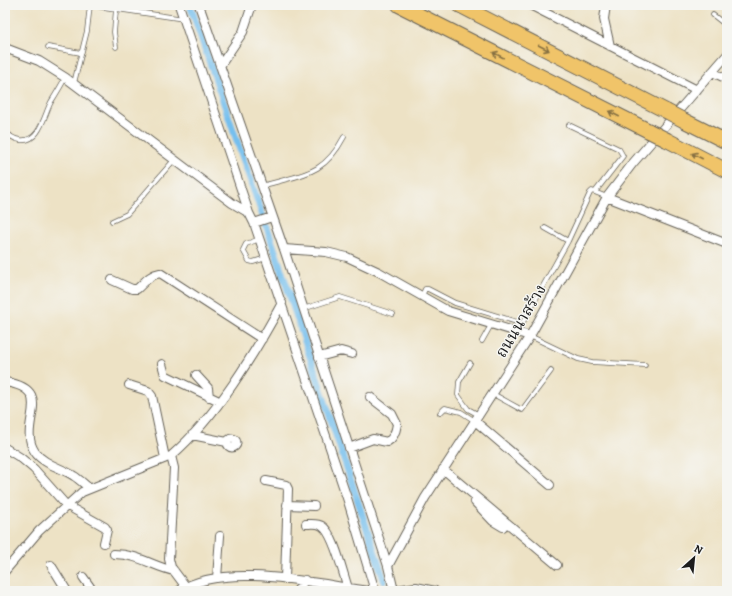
<svg xmlns="http://www.w3.org/2000/svg" width="732" height="596" viewBox="0 0 732 596" font-family="Alegreya,'Noto Serif Thai',serif">
<style>
.lines{fill:none;stroke-linecap:round;stroke-linejoin:round}
.canal{stroke:#74bfee;stroke-width:7}
.lane-casing{stroke:#656157;stroke-width:5.5}
.street-casing{stroke:#656157;stroke-width:10}
.highway-casing{stroke:#656157;stroke-width:16}
.lane{stroke:#fff;stroke-width:4}
.street{stroke:#fff;stroke-width:8}
.highway{stroke:#f0c469;stroke-width:14}
.highway-bridge-casing{stroke:#656157;stroke-width:16;stroke-linecap:butt}
.highway-bridge{stroke:#f0c469;stroke-width:14}
.oneway{stroke:#867042}
.labels{text-anchor:middle;dominant-baseline:central;stroke-width:3;stroke-linejoin:round;paint-order:stroke}
.street-label{font-size:16px;fill:#1c1c1c;stroke:#f6f6f2}
</style>
<rect width="100%" height="100%" fill="#f6f6f2"/>
<filter id="ink" filterUnits="userSpaceOnUse"><feTurbulence type="fractalNoise" baseFrequency=".025" numOctaves="2"/><feDisplacementMap in="SourceGraphic" scale="8" xChannelSelector="R" yChannelSelector="G"/><feConvolveMatrix kernelMatrix="1 2 1 2 8 2 1 2 1" color-interpolation-filters="sRGB"/></filter>
<filter id="wash" filterUnits="userSpaceOnUse"><feTurbulence type="fractalNoise" baseFrequency=".012" numOctaves="4" result="noise"/><feDisplacementMap in="SourceGraphic" scale="16" xChannelSelector="R" yChannelSelector="G"/><feGaussianBlur stdDeviation="0.9" result="paint"/><feColorMatrix in="noise" values="0 0 0 0 0 0 0 0 0 0 0 0 0 0 0 0 0 1.4 0 .05"/><feComposite in="paint" operator="in"/></filter>
<g filter="url(#wash)">
<rect width="100%" height="100%" fill="#ede2c5"/>
<g class="lines">
<path class="canal" d="M190,5l86,249 108,326"/>
</g>
</g>
<g filter="url(#ink)">
<g class="lines">
<g class="lane-casing">
<path id="lane" d="M90,5l94,14
M116,10l-2,22 2,15
M713,15l14,11
M48,47l33,6
M74,83l13,-52 3,-26
M569,125l50,24 4,7 -28,36
M5,130c4,6 8,9 15,10 20,3 24,-25 31,-38 5,-8 10,-16 14,-24
M262,186c39,-12 61,-9 82,-49
M112,221l15,-7 47,-54
M545,228l23,13
M260,239l-14,5 -3,6 6,11 4,1 13,-4
M422,296l3,-7h3l27,14 65,20 3,-1 45,-81 22,-48 2,-2 15,6
M303,309l37,-12 53,17
M530,336l48,23 14,3 53,3
M482,341l9,-16
M470,363l-11,19 -1,13 10,14 11,6
M493,394l29,16 29,-39
M440,413l5,-5 16,4 14,9"/>
</g>
<g class="street-casing">
<path id="street" d="M179,5l70,208
M199,5l85,244 104,317 6,25
M530,5l167,85
M606,5l-2,14 6,27
M5,48l34,13 27,17 166,125 17,10 5,10 94,278 27,90
M220,66l23,-34 9,-27
M712,72l15,7
M607,197l120,47
M254,223l18,-6
M284,249l42,3 21,5 32,15 69,39 82,25
M112,280l20,9h5c8,-7 12,-14 23,-16l102,66
M319,357l22,-6 11,3
M162,364l3,11 54,26
M196,375l12,13 1,9
M5,382c53,8 11,42 30,70 8,12 27,16 39,24 5,3 10,8 15,12
M129,385l19,6 4,5 13,62
M475,421l75,64
M192,435l35,7
M227.5 443a4.5 4.5 0 1 1 9 0a4.5 4.5 0 1 1-9 0Z
M5,448l16,10 13,11 32,36 39,22 2,3 -3,13
M349,448l24,-9 14,3c6,-3 9,-11 10,-18l-5,-10 -22,-17
M171,456l3,12 -5,91 2,8 15,20
M443,469l114,96
M266,481l20,4 2,4 -3,90
M475,502l18,19 10,6
M287,505l27,1
M306,524c5,0 12,-1 16,2 12,7 21,48 26,62
M114,554c24,0 38,12 60,17
M51,565l16,26
M388,566l37,-68 105,-162 77,-139 26,-34 94,-108
M5,571l34,-40 43,-39 89,-36c46,-40 82,-100 111,-153
M83,577l10,14
M217,578l3,-42
M179,591c45,-30 138,-7 190,0
M297,591l8,-11
M390,591l26,-4 19,4"/>
</g>
<g class="highway-casing">
<path id="highway" d="M399,5l250,126
M459,5l207,106
M685,121l42,21
M667,140l60,31"/>
</g>
<use href="#lane" class="lane"/>
<use href="#street" class="street"/>
<use href="#highway" class="highway"/>
<g class="highway-bridge-casing">
<path id="highway-bridge" d="M666,111l19,10
M649,131l18,9"/>
</g>
<use href="#highway-bridge" class="highway-bridge"/>
</g>
<defs><path id="oneway-shaft" d="M-6 0H5M1.5-3L5.5 0L1.5 3" fill="none" stroke-width="1.6" stroke-linecap="round" stroke-linejoin="round"/></defs>
<g class="oneway">
<use href="#oneway-shaft" transform="translate(544 48) rotate(27)"/>
<use href="#oneway-shaft" transform="translate(498 55) rotate(-153)"/>
<use href="#oneway-shaft" transform="translate(614 114) rotate(-153)"/>
<use href="#oneway-shaft" transform="translate(697 156) rotate(-153)"/>
</g>
</g>
<g class="labels">
<g class="street-label">
<text transform="translate(521 321) rotate(-59)">ถนนนาสร้าง</text>
</g>
</g>
<rect width="732" height="596" fill="none" stroke="#f6f6f2" stroke-width="20"/>
<g transform="translate(694 558) rotate(27)" stroke="#f6f6f2" stroke-width="3" paint-order="stroke">
<path d="M0-3L7 15L0 10L-7 15Z" fill="#1c1c1c"/>
<text y="-6" font-size="11" font-weight="bold" text-anchor="middle" fill="#1c1c1c">N</text>
</g>
</svg>
